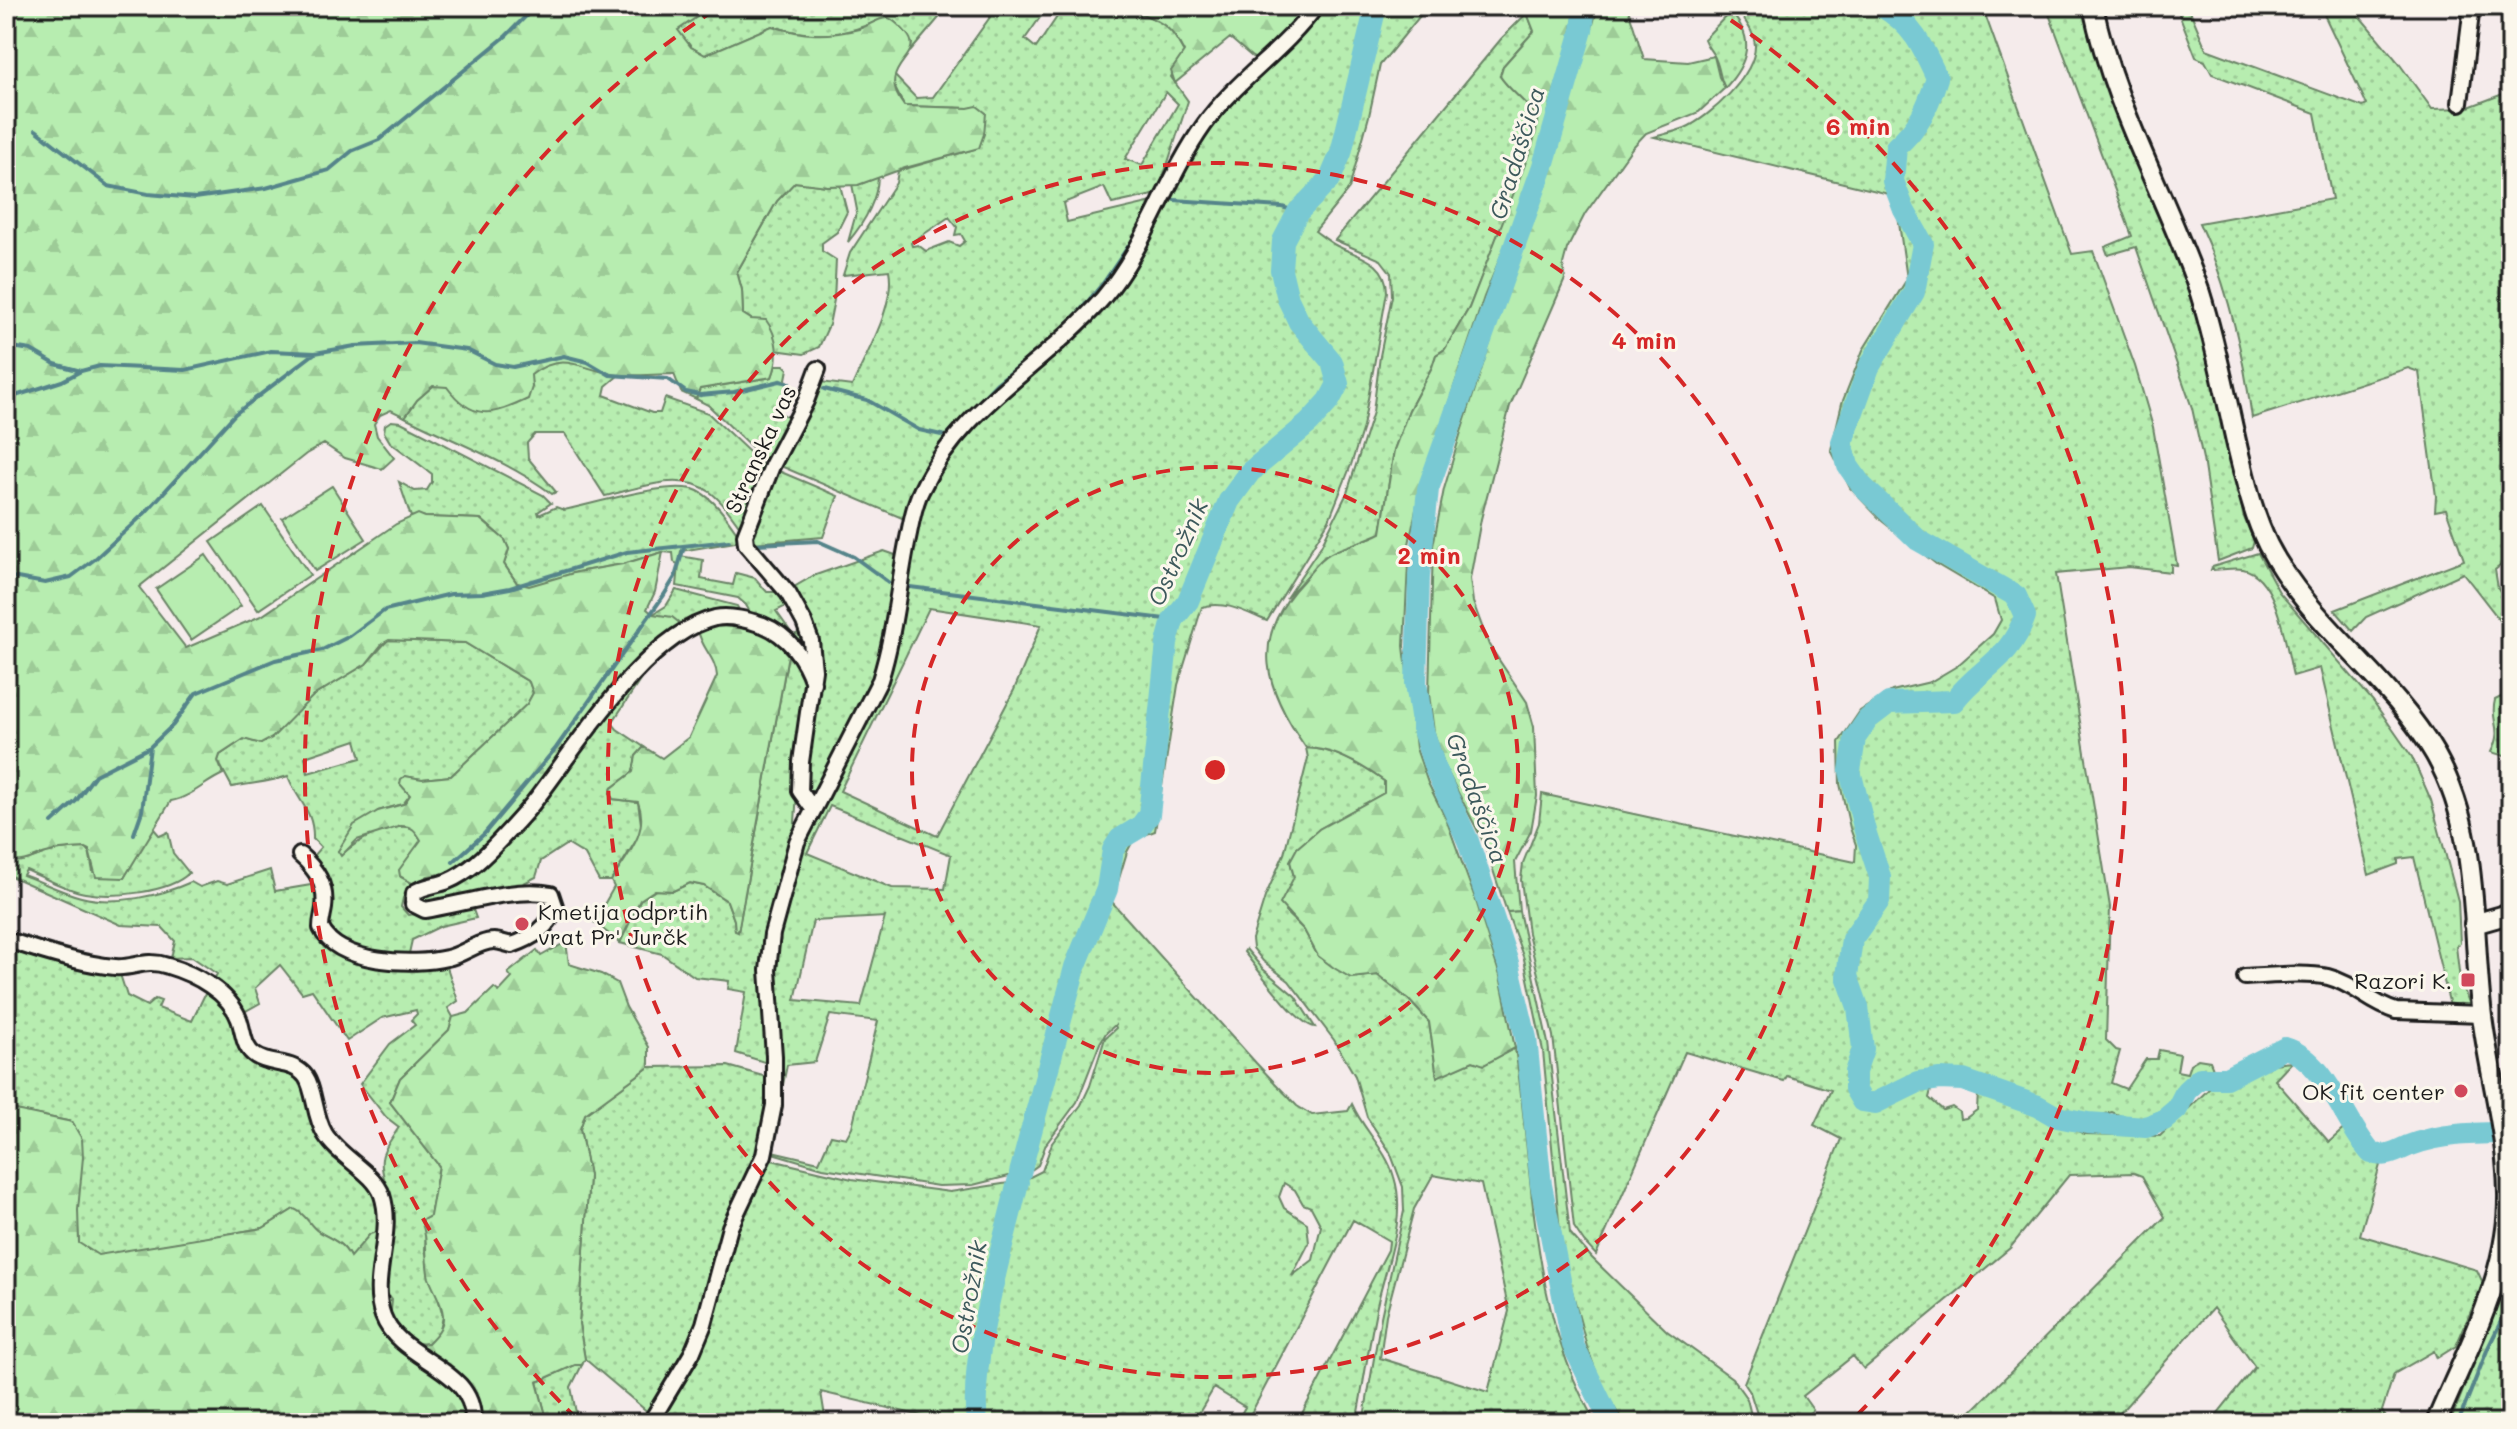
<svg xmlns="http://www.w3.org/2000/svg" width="2517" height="1429" viewBox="0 0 2517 1429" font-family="Mali,sans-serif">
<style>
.grass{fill:url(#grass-dots);stroke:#6a8466;stroke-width:2;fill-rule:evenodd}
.forest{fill:url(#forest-firs);stroke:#6a8466;stroke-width:2}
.park{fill:#b7edb0;stroke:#6a8466;stroke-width:2}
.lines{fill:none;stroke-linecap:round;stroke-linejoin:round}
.stream{stroke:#54848a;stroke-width:4}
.river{stroke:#79c9d3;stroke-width:22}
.minor-casing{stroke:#1c1c1c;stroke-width:20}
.tertiary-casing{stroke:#1c1c1c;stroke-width:24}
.minor{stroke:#fbf7ec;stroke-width:14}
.tertiary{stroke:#fbf7ec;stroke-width:18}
.ring{fill:none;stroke:#d62828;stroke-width:4;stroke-dasharray:14 10}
.poi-dot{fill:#d1495b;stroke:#fbf7ec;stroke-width:3}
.labels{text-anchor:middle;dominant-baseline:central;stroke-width:6;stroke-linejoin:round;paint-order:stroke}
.street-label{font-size:22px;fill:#1c1c1c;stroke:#fbf7ec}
.poi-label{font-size:22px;fill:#1c1c1c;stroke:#fbf7ec;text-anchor:end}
.water-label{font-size:24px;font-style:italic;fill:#3d595c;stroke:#fbf7ec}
.centre{fill:#d62828;stroke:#fbf7ec;stroke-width:4}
.ring-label{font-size:24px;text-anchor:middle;font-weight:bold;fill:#d62828;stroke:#fbf7ec;stroke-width:6;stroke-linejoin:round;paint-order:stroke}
</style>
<defs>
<pattern id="grass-dots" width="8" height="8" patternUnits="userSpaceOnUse" patternTransform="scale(2)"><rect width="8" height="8" fill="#b7edb0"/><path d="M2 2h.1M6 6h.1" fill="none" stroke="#9dcb97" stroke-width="1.8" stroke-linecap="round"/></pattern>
<pattern id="forest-firs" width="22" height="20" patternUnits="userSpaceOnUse" patternTransform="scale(2)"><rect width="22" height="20" fill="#b7edb0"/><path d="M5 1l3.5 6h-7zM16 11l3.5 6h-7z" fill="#9dcb97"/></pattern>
</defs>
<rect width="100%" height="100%" fill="#f5ebeb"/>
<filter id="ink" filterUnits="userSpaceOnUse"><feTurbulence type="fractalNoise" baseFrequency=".0125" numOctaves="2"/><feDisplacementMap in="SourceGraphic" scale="16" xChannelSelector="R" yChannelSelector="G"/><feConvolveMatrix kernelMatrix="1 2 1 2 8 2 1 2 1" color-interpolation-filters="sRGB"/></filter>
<g filter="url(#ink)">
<path class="grass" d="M713,6h147l-3,5 2,7 19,-12h71l-39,46 2,-9 -26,-26c-40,20 -72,22 -114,9l-67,29 -14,-8 -14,-17z
M998,6h50l-23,33 11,9 27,-40 -1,-2h63l43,19 16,27 -13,25 17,24 -28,86 -7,8 -41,9 -8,-17 -41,16 4,19 85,-20 3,4 -22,43 -50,64 -109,97 -65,111 -133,-57 45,-82 31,4c14,-32 44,-81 37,-116l-46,5 7,-22 46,-70 2,-12 80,-23 -10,-40 -64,-2 -12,-24 1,-8 23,24 17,-1zM1166,92l12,12 -36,61 -17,-6zM949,217l8,10 -2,8 6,-1 4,7 -6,5 -10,-4 -23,9 -8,-6 -6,1 -1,-3z
M1322,6h106l-48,59 -11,51 -20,73 -34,42c7,5 14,11 22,15 23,11 50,15 50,46l-24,135 -12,38 -22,55 -62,101c-22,-9 -42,-21 -65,-14l-24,78 -23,146 -21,8 -7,13 -15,50 144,161 41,43 15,9 36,-4 4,-7c11,26 34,45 42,73 14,44 -11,94 -19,138 -7,36 -12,72 -19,108h-59l91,-173 1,-9 -36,-21 -106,201 2,2h-13l9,-16 -31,-19 -21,35 -246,-1 -126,-30 5,31h-170l111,-264 85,20 98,13 72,-11 20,-10 10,-28 29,-38 9,-19 15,-48 11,-10 -1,-3 -9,8 -6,10 -23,59 -31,42 -8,21 -15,11 -10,-1 -40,10 -35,1 -115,-18 -54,-16 6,-215 27,-94 66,-124 51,-214 34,-61 190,-196 49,-96 21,-30zM929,608l112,17 -27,65 -77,146 -97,-45zM830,806l121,49 -6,34 -53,-1 -85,-35zM885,917l-24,89 -66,-6 18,-79zM830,1015l48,6 -26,106 -6,11 -15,-3 -12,27 -47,-11 11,-47 -2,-10 6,-29 28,-3zM1284,1183l11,7 8,14 8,3 10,19 -8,34 -21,16 17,-33 -2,-20 -23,-15 -5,-11z
M1736,6h246l90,248 21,-3 42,115 18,61 24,138 -6,-1v8l-42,-5 -73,7 54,333 -4,133 10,10 4,1 -9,32 15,6 20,-30h11l2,-9 21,4 -3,17 10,2 3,-9 8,-5 12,2 4,10 -21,7 -12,10 -4,14 -28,19 -14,1 -23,-10 -14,4 -34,-1 -6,7 26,12 76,2 51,-49 12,1 50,-24 19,-2 -17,18 54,62 19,-17 17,34 15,6 -20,70 117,35 6,13 -27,63 -19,12 -3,-7 -40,23 -12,37 5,8 -1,4h-176l45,-56 -42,-59 -102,115h-151l205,-206 -23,-41 -8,-3 -65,2 -59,73 -146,121 -11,-13 -50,40 10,14 -15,13h-38l-10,-31 -6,-9 97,-244 -27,-14 17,-35 -44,-14 -3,5 -99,-29 -89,203 -12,-13 -10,-15 -21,-191 -25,-103 -7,-53 2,-17 16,-40 3,-29 313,68 1,-17 -6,-17 -10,-44 -1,-42 21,-31 32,-20 38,-9 27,-16 36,-32 8,-14 -6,-21 -59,-35 -54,-43 -32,-33 -19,-38 11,-47 21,-53 44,-71 -9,-63 -9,-22 -235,-57c10,-3 21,-5 31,-9 25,-11 71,-53 70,-83 -1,-16 -13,-26 -19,-39zM1944,1085l34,7 -1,18 -11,8 -6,1 -1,-7 -7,-5 -9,3 -14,-12 2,-8z
M2046,6h38l19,64 90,220 44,184 6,41 11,26 -2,7 -34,13 -15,-102 -11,-51 -56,-161 -28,8 -3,-8 27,-11z
M2176,6h12l18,43 157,58 4,-2 -47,-99h31l47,56 34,47 34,-1 45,-17v466l-16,13 3,18 7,10v21l-3,4 -39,-50 -97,44 -13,14 -18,-21 129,-50 -18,-51 -11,2 1,-15 -17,-124 -11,-4 -156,50c-9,-66 -25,-135 -53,-195l133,-24 -17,-86 -103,-39 -7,-13 -9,-4z
M1730,12c26,26 18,51 -5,76 -6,-10 -5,-22 -11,-32 -4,-7 -7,-9 -10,-17z
M1527,13l7,18 -31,35 -3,10c8,14 34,31 37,44 1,7 -3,18 -4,26l-64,162 -24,41 -9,6 -4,12 -23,43 -15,40 -13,83 -54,22 -41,43 35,-52 26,-53 26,-81 7,-56 12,-60 -1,-23 -10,-13 -46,-20 166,-201z
M878,177c-1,25 -14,46 -30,65l9,-32 -5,-26 6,1z
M795,182l32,4 13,-1 7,27 -10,20 -15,11v8l14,9 -2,40 -5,25 -10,22 -15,7 -29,-4 -24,-31 -8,-5 -1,-24 -5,-18 40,-71z
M561,360l58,15 -13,11 -2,9 48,18h8l5,-15 43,15 55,52 4,7 -24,59c-10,-14 -20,-29 -33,-39 -30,-22 -73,-3 -105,4l-40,-62h-30l-8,9 1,15 28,34 -4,2c-44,-33 -98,-52 -147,-77l12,-17 16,-14h14c30,40 51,27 85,1l-2,-12 10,-8z
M776,365h8l4,4 -2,10 4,10 -13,22 16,9 -26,42 -59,-57 -12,-6 3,-10 73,-12z
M391,421l10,1 142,73 8,8 -13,9 1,3 17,-8 8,3c31,-6 108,-31 134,-19 18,9 31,30 42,46l-5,5 -54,9 -1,5 23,4 -2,19 32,6 3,-12 19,5 12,14h17l8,11 -16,8 17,24 12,-4 6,26 -58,-39 -7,-13 -8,-7 -61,-12 2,-21 -5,-3 -1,-9 -10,-1 -40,12 -46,8 -48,15 -12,-4 -13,-19 5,-15 -4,-9 -24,-21 -56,-2 -7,-2 -7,2 -12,-35 16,9 12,-1 5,-8v-8l-42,-32 -6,-10 1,-7z
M774,469l64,27 -15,41 -70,6 -2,-16z
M884,551l17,6 -19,107 -63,127 -10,2 -5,-9 15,-121 -30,-73 24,-14z
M2258,553l21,39 94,109 39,56 19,43 23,86 4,15 2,42 -4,3 4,34 10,25 -4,4 -15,1 -37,-153 -16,2v5l-29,11 -49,-207 -27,8c-7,-29 -15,-100 -50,-107 -9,-2 -22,1 -32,1l1,-3z
M676,590l61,16 5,10 -56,12 -33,-14 13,-8z
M388,640l77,3 64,39 4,11 -6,11 -76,72 -29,3 -17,-3 -4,8 9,11 -7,9 -25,7 -40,40 3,4c16,-14 52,-35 74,-26l6,11 -20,37 13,7 -11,14 -2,9 7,8 64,-8 4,11 -35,8 -29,14 -4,18 -37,-4 -43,-19 -17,-77 10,-11 -8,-8c1,-29 -16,-38 -25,-63 -17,6 -37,7 -56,11l-14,-26 2,-6 24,-16 17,5 52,-48 53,-32zM356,740l5,18 -53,15 -3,-16z
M789,649l20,31 -10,82 -5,75 -22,81 -3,141 -5,3 -28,-9 10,-61 -18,-3 1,-8 -34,-4 -33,-23 -42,-11 20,-43 16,-10 17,1 17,-8 14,3 23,15 7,19 1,10 3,2z
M639,673l2,6 -29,44 5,6 27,18 -8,9 -3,16 -21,16 -2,5 3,6 25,3 4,29 -31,50h-12l-14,-26 -18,-11 -26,17 -5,16 -28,14 -86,14 -5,-8 26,-11z
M2503,696h8v62l-20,-6c13,-26 -2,-29 4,-52z
M1306,748c28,0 56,18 78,33v12l-65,36 -29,32 4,16 -9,35 19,18 14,26 33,22 26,-3 32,25 20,22 8,54 36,-15 11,3 31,-16c19,125 14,263 81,375h-233l18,-106 23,-106 -1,-24 -13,-35 -23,-35 -12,-41 -21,-36 -45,-59 -26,-20 -10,-13 -1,-9 13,-42 19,-43 24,-96zM1433,1175l48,9 28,127 -21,81 -108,-34 6,-43 28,-106z
M153,828l7,8 8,-4 5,21 16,20c-20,20 -76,25 -104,20 -19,-3 -40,-15 -59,-23l-3,5c19,7 38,17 58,22 34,9 79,-1 110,-15l9,5 17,-6 10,3 43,-14 5,21 42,-7 2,55 10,6 118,22 11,34 -10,7 5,9 -4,13 -49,48 -10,24 49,64 -9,50 -8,5 4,10 -1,19 18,66 -3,15 -12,12c-9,2 -14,0 -22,-6 -39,-26 -14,-101 -18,-141 -1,-12 -8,-25 -6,-37 1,-11 12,-23 17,-32l-13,-10 -26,-33 30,-40 25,-19 -4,-5 6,-6 -1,-4 -34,8 -35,23 -35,-51 -10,3 -22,-28 -25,23 5,15 -18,10 -6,-13 -25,-15 6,-11 -25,-17 -21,1 4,-17 -13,-14 -41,-2 -115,-51v-16c16,9 29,-3 44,-6 11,-3 23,-3 35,-4l4,2 4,22 31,6z
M1519,911l29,132 22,190 22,25 75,73 65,47 15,21 6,24h-129l-21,-34 -16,-42 -25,-94 -19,-202 -19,-92 -17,-47z
M6,947l113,24 8,25 20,10 8,-7 6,2 -3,7 34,13 15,-31c40,22 19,50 38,67 13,12 34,7 47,16 5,3 9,8 14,12 2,26 7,52 25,71 8,7 18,12 26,18 19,14 21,35 23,57l-10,3 -20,24c-7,-18 -23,-19 -36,-30 -7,-6 -13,-13 -20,-19l-31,19 -165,28 -19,-12 -7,-122 -66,-14z
M1246,949l17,20 32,27 20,31c-18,-2 -58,-59 -71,-75z
M728,1066l42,12 -4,49 -67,201 -49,86 -65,-55 -6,-35 10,-148 -9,-47 5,-15 64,-47z
M2511,1260v163h-61l55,-138z
M575,1365h7l-11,22 7,36h-30l-11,-41z"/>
<path class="forest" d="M6,6h707l-35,24 13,17 14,8 67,-29c31,10 55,11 87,3 8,-2 20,-12 29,-11 5,1 15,11 19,16 20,24 -34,31 -3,72l64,2 9,-2 9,7 -2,21 -5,14 -74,20 -47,17 -31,1 -32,-4 -18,19 -40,71 5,18 1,24 8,5 15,1c12,16 14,38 6,57l-72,12 -4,10 -15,-7 -7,-18c-17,0 -35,2 -52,1 -37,-2 -56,-27 -91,0l1,12 -4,12c-36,17 -56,22 -81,-12l-14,-1 -16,14 -12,17 -14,-7 -11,5 -6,9 3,12 17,22 -12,11 -37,-11 -21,-14 -18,10 -167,133 47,61 77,-33 133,-91 22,-10 7,3 55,2 25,21 4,9 -5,15 13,19 12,3 48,-14 46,-8 40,-12 -8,40 -8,17 6,5 19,3 14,11 -27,15 -32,28 -105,138 -55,55 -14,8 -25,4 -14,8 -14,-8 -1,-6 22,-30c-6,-10 -9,-14 -20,-14l-44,14 -16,16 -3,-5 16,-26 24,-14 26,-7 6,-9 -10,-11 1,-5 4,-3 17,3 29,-3 76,-72 6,-11 -4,-11 -64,-39 -76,-3 -7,4 -16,20 -53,32 -41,42 -11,6 -17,-5 -24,16 -2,6 5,13c-18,8 -33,24 -52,27l-47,77 -28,-1 -7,-27 -4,-2c-12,1 -24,1 -35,4 -15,3 -29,15 -44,6z
M1125,6h186l-50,55 -9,-4 -22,-19 -55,45 -4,-12 13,-19c-16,-33 -29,-31 -59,-46z
M1532,6h44l-6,35 -20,64 -13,62 -53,130 -63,188 -12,59 -5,102 12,102 12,35 18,36 30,82 24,75 15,72 -31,17 -11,-4 -36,16 -8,-55 -20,-22 -31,-25 -27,3 -17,-10 -16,-12 -14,-26 -24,-26 14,-27 -4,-16 7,-13 22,-19 65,-36v-12c-21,-15 -51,-33 -78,-33 -41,-59 -58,-109 -3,-167 8,-9 16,-22 26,-27 16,-9 36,-12 52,-21l13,-83 15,-40 23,-43 4,-12 9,-6 24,-41 63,-162c2,-8 6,-19 5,-26 -3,-13 -29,-30 -37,-44l3,-10 31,-35 -7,-18z
M1598,6h29l17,53 44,3 26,-6 5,21 6,11 -26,24 -53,21 -14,15 -47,66 -18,35 -4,15 2,15 -55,127 -29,113 -11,60 3,23 16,43 38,57 7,25 3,69 -6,35 -16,31 4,49 -12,1 -23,-69 -39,-76 -11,-35 -5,-38 4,-148 11,-57 17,-57 125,-382z
M724,620c26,5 46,11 65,29l-51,283 -3,-1 -1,-11 -7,-19 -23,-15 -14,-3 -17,8 -18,-1 -15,10 -20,43 -26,-21 20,-35 -3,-6c15,-24 39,-49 27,-79l-25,-3 -3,-6 2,-5 21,-16 3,-16 8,-9 18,11 27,-21 28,-61c-1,-18 -16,-28 -19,-46z
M566,942l3,22 32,10 16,9 9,24 23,40v20l-64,47 -5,15 9,47 -10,148 6,35 -3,6h-7l-38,17 11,41h-542v-315l66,14 10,17 1,18 -5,53 1,33 19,12 165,-27 31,-19c12,4 15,17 25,23 13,7 24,11 31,25l20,-23 10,-3 4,58 8,11 -2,21c10,12 21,26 38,22 8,-8 16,-16 15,-28 -1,-13 -10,-25 -14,-37 -5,-19 0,-39 -8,-57l9,-5 9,-50 -49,-64 10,-24 49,-48 4,-13 15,-4 26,-25 5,4 13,-14 -4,-5 29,-23 4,6z"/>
<path class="park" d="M332,486l34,53 -51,32 -33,-53z
M263,506l47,69 -52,35 -47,-68z
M206,555l35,51 -50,34 -35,-51z"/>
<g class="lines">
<path class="stream" d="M36,130l72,56 40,8 47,4 71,-10 63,-18 23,-19 27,-11 127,-104 30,-30
M1174,200l108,7 16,5
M6,346l25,4 24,14 26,7 19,-5 85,4 86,-19 44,2
M824,389l43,11 52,30 27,6 51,-53 56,-45 26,-26 25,-30 34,-50
M6,399l56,-18 19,-10
M757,544l61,-3 36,16 34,25
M6,576l39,7 26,-6 24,-18 51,-47 89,-98 80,-61 40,-7 60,-3 52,7 28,14 18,3 51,-11 24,6 22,13 58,4 18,13 14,3 34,-3 46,-11 9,2
M910,587l263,33
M52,823l24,-22 19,-26 55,-28 23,-22 23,-32 79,-33 47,-10 28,-14 35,-26 66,-16 31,-1 28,-5 117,-36 102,-11
M134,834l8,-23 8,-64
M453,862l31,-28 72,-86 108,-153 11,-18 9,-30
M2458,1423l30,-75 23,-47"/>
<path class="river" d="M1585,6l-3,24 -39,136 -115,323 -9,87 -3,107 7,47 12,38 33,73 40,122 18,75 15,147 32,160 38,78
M1881,6c31,17 42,41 56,72 -9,29 -18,49 -41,69l-3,34 11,29 19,34 -9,48 -45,75 -27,75 6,24 14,20 56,54 98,56 9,20c-15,45 -45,51 -71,85l-65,2 -21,16 -13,19 -5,33 15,60 15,46 -1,24 -27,38 -5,37 11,31 5,42 -8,23v17l7,12 13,2 43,-21 22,-3 23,1 75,26 19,11 31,6 58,4 18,-7 13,-11 9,-18 14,-13h26l59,-30c42,12 59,75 86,105 14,5 24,-1 37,-7 33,-13 68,-13 103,-13
M1020,1173l55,-206 32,-78 6,-39 7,-11 20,-12 9,-12 18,-172 6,-23 15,-19 41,-100 21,-29 59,-49 20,-22 9,-17 -6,-22 -33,-40 -11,-23 -7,-29 2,-29 15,-29 32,-33 11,-26 35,-147
M977,1423c-8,-68 25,-172 41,-241"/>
<g class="minor-casing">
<path id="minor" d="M2460,103l12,-97
M813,809l-13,-18 1,-29 13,-92 -3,-29 -7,-19 -16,-29 -42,-49 -1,-9 27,-69 34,-65 12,-32
M300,855c16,14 27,30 24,53 -1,7 -3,12 -3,20 17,36 93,38 126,30 16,-3 31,-17 47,-17 6,0 12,3 18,4 20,-7 38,-17 43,-39l-4,-12c-38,-7 -88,10 -126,16l-12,-6 1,-11c10,-8 23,-7 34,-12 21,-9 37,-25 53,-42 12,-13 25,-26 36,-41 41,-53 109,-164 178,-180 16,-3 33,2 48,7 25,10 42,33 50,58
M14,942c32,11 67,22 101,25 18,2 30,-9 53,-1 27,8 61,26 71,53 5,14 4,29 17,37 15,10 38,4 50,21 9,13 8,39 19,57 15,24 49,38 57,61 13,39 -13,83 1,121 17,46 93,50 90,107
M2245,977c24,-1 60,-5 83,0 25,6 43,27 68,34l86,3
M650,1423l42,-70 12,-29 26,-97 34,-72 10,-50v-49l-6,-86 4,-36 25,-92 83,-162c14,-44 18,-91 27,-137 4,-17 6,-37 14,-52 40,-85 123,-125 182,-193 44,-52 62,-118 101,-173 32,-45 80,-74 112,-119"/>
</g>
<g class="tertiary-casing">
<path id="tertiary" d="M2093,6c20,101 74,191 107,287 16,51 26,105 38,157 8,32 15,65 30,95 41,80 122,131 167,209 46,81 36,173 47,262 9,72 35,148 23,220 -10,65 -44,127 -69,187
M2474,924l28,-8 9,-5"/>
</g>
<use href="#minor" class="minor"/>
<use href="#tertiary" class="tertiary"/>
</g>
</g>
<g class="ring">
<circle cx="1215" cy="770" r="303"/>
<circle cx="1215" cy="770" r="607"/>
<path d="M577 1419A910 910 0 0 1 719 7M1711 7A910 910 0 0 1 1853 1419"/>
</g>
<g class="poi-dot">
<circle cx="522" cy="924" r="8"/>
<rect x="2460" y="972" width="16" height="16" rx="4"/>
<circle cx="2461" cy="1091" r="8"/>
</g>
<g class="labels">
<g class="street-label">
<text transform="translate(760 449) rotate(-65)">Stranska vas</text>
</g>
<g class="poi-label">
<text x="538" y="911" text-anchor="start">Kmetija odprtih<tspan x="538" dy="25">vrat Pr' Jurčk</tspan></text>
<text x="2452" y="980">Razori K.</text>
<text x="2445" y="1091">OK fit center</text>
</g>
<g class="water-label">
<text transform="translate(1516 153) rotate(-73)">Gradaščica</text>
<text transform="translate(1177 552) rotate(-66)">Ostrožnik</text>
<text transform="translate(1478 798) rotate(70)">Gradaščica</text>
<text transform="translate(968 1297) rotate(-80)">Ostrožnik</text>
</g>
</g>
<circle cx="1215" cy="770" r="12" class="centre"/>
<g class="ring-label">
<text x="1858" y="135">6 min</text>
<text x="1644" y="349">4 min</text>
<text x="1429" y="564">2 min</text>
</g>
<rect width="2517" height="1429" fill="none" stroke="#fbf7ec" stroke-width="32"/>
<rect x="16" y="16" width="2485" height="1397" fill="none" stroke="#1c1c1c" stroke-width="3" filter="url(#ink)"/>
</svg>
